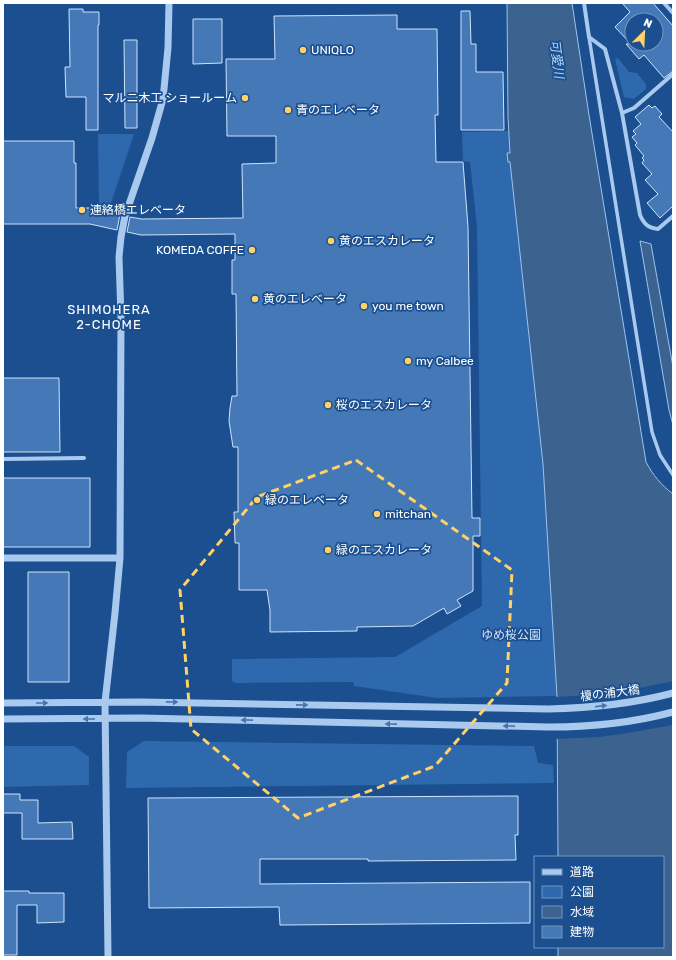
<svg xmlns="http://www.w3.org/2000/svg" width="676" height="960" viewBox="0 0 676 960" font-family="Rubik,'Noto Sans JP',sans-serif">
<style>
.green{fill:#2e69ad}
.water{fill:#3c6290;stroke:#9cc4f0}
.pier{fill:#1b4f8f}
.building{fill:#4478b7;stroke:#cfe3fa;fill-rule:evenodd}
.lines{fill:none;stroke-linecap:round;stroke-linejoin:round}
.pedestrian{stroke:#a9c9ee;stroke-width:3.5}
.minor{stroke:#a9c9ee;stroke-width:4}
.tertiary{stroke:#a9c9ee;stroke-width:7}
.oneway{fill:#4674ac}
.marked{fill:none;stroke:#ffd166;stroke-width:3;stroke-dasharray:8 5;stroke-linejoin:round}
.poi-dot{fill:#ffd166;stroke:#1b4f8f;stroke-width:1.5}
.labels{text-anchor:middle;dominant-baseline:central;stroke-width:3.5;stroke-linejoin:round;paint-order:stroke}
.poi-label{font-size:12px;fill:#fff;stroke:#1b4f8f;text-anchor:start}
.park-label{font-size:12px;fill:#cfe3fa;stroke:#1b4f8f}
.street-label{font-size:12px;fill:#fff;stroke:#1b4f8f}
.water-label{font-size:13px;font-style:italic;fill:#b5d3f5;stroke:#1b4f8f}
.neighbourhood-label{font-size:13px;letter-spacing:1px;fill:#fff;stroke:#1b4f8f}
</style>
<rect width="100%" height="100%" fill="#1b4f8f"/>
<path class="green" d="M618,58l11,14 8,1 9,11v5l-12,10 -10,-2 -9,-38z
M509,131l1,22 -2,9h2l33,302 14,232 -120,2 -83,-12 -1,-4 -117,1 -4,-2v-22l163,-2 87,-51 -5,-379 -7,-65 -7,-1 -1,-29z
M98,134h36l-26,78h-9z
M144,741l390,5 4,17 15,2 1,18 -428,5 1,-36z
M3,746h71l15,11v28l-86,2z"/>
<path class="water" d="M507,3h65l17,112 57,347c7,13 15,23 27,32v463h-115v-10h105v-90h-105l-1,-161 -14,-232 -33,-302h-2l-1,-9h3l-2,-36z
M640,241l11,3 22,123v58l-4,-15z"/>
<path class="pier" d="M673,681v44l-51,9 -24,3 -43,2v-42l39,-2 22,-2z"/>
<path class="building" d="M622,3h31l20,23v45l-9,7 -20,-23 -5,4 -13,-15h5l-16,-17 15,-15zM632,20h24v24h-24z
M69,9h14v3h16v13h-1v105h-12v-33h-20l-1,-30h5z
M461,11h9l1,33h5v28h27l1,58h-43z
M397,15v14h40l1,86h-3l1,47h27l5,65 4,291h8v18h-7v55l-16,9 4,6 -14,8 -3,-6 -31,18 -56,1v4l-87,1v-22l-3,-20h-28v-47h-4l-1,-31h4v-65h-5l-4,-26 1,-13 2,-12h5l-1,-102h-4v-34h3v-26l-94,1 -14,-3 3,-15 12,2 101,-1 -1,-54 34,-1v-27h-49l-1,-77h49l-1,-43z
M193,19h29v44l-29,1z
M124,40h13v88h-12z
M649,105l3,3 3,-2 7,8 -3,3 14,15v74l-13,12 -13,-15 11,-9 -13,-14 7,-6 -10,-11 2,-3 -2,-2 2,-2 -9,-11 2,-2 -5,-6 4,-3 -3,-3 8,-7 -6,-7z
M3,141h71v22h2v45h14l30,6 -3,16 -27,-6h-87z
M3,378h56l1,74h-57z
M3,478h87v69h-87z
M28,572h41v110h-41z
M3,794h17v6h18v23l34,-1 1,17h-51v-26h-19z
M518,796v39h-3l1,25 -148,1v-2h-108v25l270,-2v41l-250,2 -1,-18 -130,1 -1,-110z
M3,891h26v2h35v29l-27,1v-18h-20v50h-14z"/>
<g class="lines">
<path class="pedestrian" d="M589,37l63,395 8,23 13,20"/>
<path class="minor" d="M584,3l5,34 16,12 17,64 18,102c4,9 8,13 18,14l15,-13
M664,3l9,10
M622,113l12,-5 39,-34
M3,459l81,-1"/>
<path class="tertiary" d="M3,558h117
M3,703l137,-1 408,7c43,-1 84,-5 125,-16
M3,719l137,-1 408,9c42,0 84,-4 125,-15
M108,957l-3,-255 10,-89 5,-55 1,-240 -2,-61 2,-20 4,-21 27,-78 11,-39 5,-51 1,-45"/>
</g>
<defs><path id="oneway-solid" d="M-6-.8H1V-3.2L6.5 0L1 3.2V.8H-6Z"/></defs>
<g class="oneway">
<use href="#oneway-solid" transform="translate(172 702) rotate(1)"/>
<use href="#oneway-solid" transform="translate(42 703)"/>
<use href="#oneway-solid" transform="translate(302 705) rotate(1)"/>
<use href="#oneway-solid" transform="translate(601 706) rotate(-7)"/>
<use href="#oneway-solid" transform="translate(89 719) rotate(180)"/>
<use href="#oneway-solid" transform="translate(247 720) rotate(-179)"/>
<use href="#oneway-solid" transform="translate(391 724) rotate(-179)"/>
<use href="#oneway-solid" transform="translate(509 726) rotate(-179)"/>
</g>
<path class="marked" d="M356,460l156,110 -5,113 -72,83 -137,52 -107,-89 -11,-139 77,-93z"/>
<g class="poi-dot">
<circle cx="303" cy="50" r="4"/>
<circle cx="245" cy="98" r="4"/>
<circle cx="288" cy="110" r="4"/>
<circle cx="82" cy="210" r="4"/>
<circle cx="331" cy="241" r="4"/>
<circle cx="252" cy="250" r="4"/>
<circle cx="255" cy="299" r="4"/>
<circle cx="364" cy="306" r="4"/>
<circle cx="408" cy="361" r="4"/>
<circle cx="328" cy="405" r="4"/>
<circle cx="257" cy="500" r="4"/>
<circle cx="377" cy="514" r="4"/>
<circle cx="328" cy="550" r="4"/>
</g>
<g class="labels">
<g class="poi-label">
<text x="311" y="50">UNIQLO</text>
<text x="237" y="98" text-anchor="end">マルニ木工 ショールーム</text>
<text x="296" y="110">青のエレベータ</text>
<text x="90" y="210">連絡橋エレベータ</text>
<text x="339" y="241">黄のエスカレータ</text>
<text x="244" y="250" text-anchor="end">KOMEDA COFFE</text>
<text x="263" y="299">黄のエレベータ</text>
<text x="372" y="306">you me town</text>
<text x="416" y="361">my Calbee</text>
<text x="336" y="405">桜のエスカレータ</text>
<text x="265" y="500">緑のエレベータ</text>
<text x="385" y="514">mitchan</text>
<text x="336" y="550">緑のエスカレータ</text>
</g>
<g class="park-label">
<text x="511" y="635">ゆめ桜公園</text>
</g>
<g class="street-label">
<text transform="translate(610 693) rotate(-7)">榎の浦大橋</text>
</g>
<g class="water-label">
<text transform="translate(557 59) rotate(83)">可愛川</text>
</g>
<g class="neighbourhood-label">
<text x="109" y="309">SHIMOHERA<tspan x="109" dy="15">2-CHOME</tspan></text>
</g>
</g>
<rect width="676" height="960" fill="none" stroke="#ffffff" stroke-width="8"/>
<rect x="534" y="856" width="130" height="92" fill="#1b4f8f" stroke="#7695bc"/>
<rect x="542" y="869" width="20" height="6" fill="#a9c9ee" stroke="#7695bc"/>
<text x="570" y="876" font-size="12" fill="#ffffff">道路</text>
<rect x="542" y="886" width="20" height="12" fill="#2e69ad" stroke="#7695bc"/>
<text x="570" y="896" font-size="12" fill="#ffffff">公園</text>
<rect x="542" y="906" width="20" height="12" fill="#3c6290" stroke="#7695bc"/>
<text x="570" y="916" font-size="12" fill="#ffffff">水域</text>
<rect x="542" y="926" width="20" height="12" fill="#4478b7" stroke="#7695bc"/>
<text x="570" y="936" font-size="12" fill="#ffffff">建物</text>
<g transform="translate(644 32) rotate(24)"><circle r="19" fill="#1b4f8f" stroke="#7695bc"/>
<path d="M0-3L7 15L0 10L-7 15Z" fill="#ffd166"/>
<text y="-6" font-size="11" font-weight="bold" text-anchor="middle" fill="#ffffff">N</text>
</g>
</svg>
